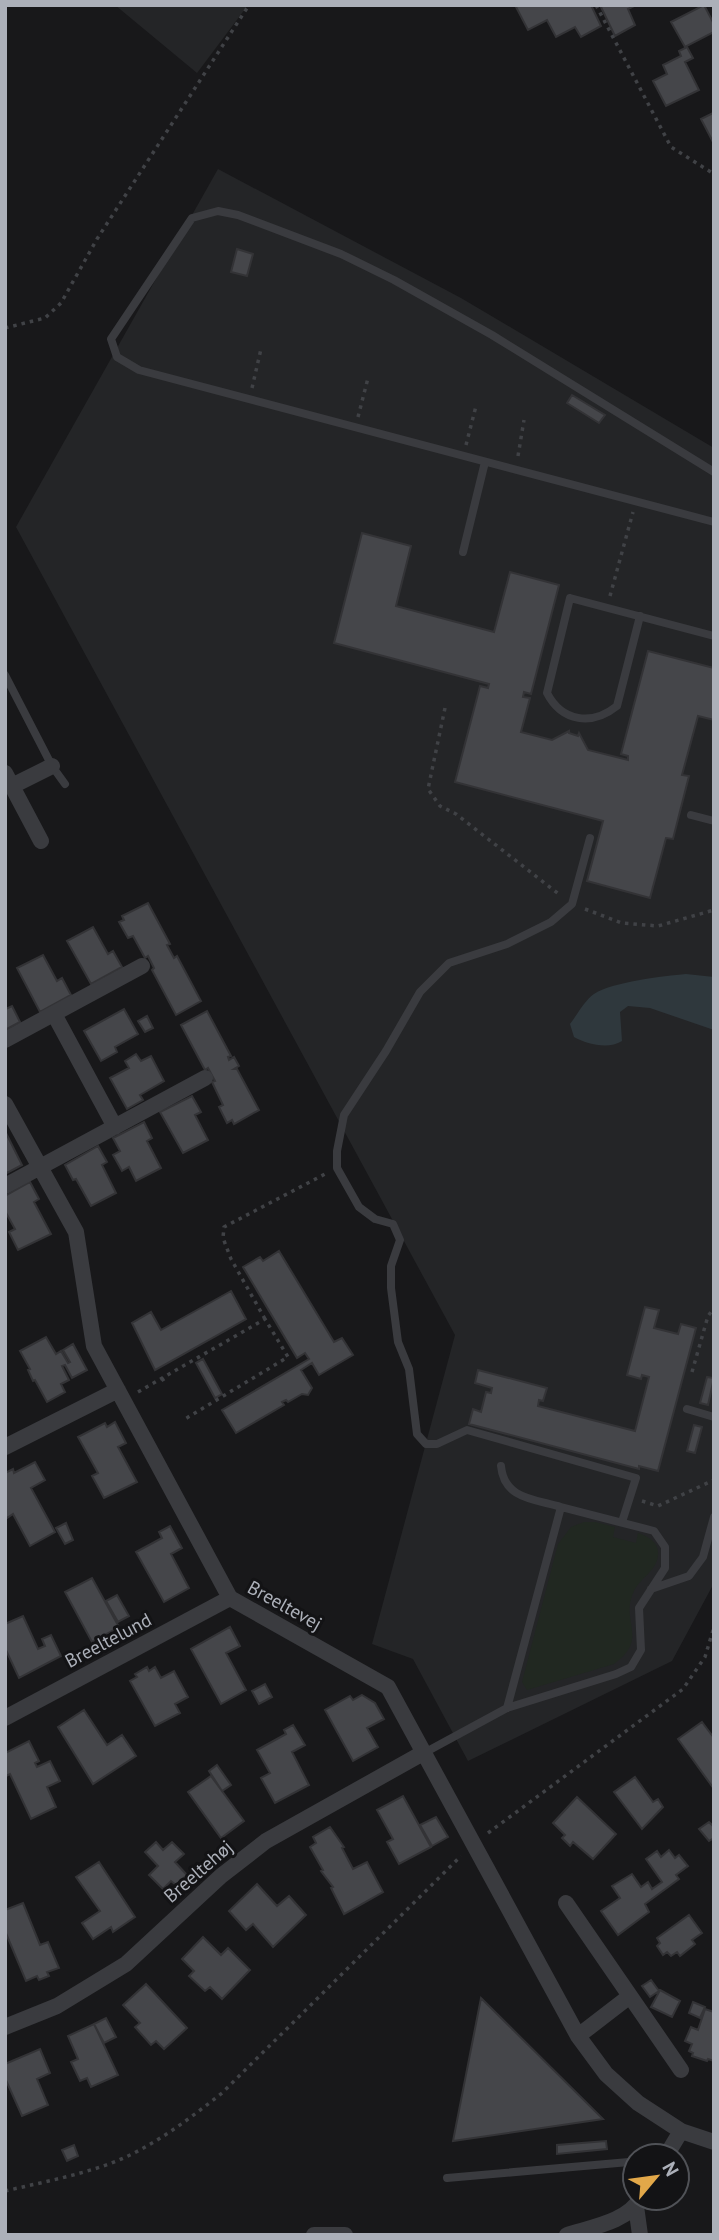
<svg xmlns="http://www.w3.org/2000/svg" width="719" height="2240" viewBox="0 0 719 2240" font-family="'PT Sans',sans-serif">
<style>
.built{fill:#242527}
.green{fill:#212821}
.water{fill:#2f383d}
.building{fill:#45464a;stroke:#333336;stroke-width:2}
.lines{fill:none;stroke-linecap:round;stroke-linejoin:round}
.path{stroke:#404246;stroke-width:3.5;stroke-dasharray:3.5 5;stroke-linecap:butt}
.service{stroke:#3a3b3f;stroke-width:8}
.minor{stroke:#3a3b3f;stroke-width:16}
.labels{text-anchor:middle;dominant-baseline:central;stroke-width:6;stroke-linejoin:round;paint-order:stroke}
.street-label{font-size:19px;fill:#acb0b9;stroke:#131315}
</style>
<rect width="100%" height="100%" fill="#18181a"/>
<path class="built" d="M115,5h133l-51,68z
M218,169l243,129 253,150v1135l-42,78 -204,100 -55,-102 -41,-15 83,-309 -439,-808z"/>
<path class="green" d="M584,1522h11l20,5 -2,10 23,6 2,-10c11,4 21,9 20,22 -1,16 -18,23 -24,36 -15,30 16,47 -20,73l-87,26 -5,-8 36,-138 13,-17z"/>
<path class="water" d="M686,974l28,3v53l-64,-22 -22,-2 -8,6 2,29c-14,9 -35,3 -48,-4l-4,-13c7,-9 15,-24 24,-30 18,-12 70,-18 92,-20z"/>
<path class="building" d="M515,5h76l10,21 -20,11 -6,-10 -19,10 -9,-17 -19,10z
M600,5h36l-8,4 7,16 -20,11z
M704,5l10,19v8l-29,15 -14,-25z
M687,47l6,11 -8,4 14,28 -33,16 -13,-25 14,-7 -4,-9 18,-9 -2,-5z
M713,113h1v31l-13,-25z
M237,249l16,5 -6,22 -16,-4z
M572,395l33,20 -6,8 -32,-20z
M362,533l49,13 -15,60 98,26 16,-60 49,13 -28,109 -7,-2 -1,5 7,1 -9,34 31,8 17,-9v2l9,3 1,-3 9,17 40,10v-4l-7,-2 27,-103 66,17v52l-16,-4 -16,59 7,1 -16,63 -7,-1 -16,60 -63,-17 16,-60 -148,-39 25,-96 8,2 1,-4 -155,-41z
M148,903l22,41 -3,1 7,13 3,-2 24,45 -25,14 -24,-45 2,-2 -6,-12 -3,2 -12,-22 -5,2 -9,-16 5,-2 -2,-4z
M93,927l15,27 5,-3 9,16 -31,17 -24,-43z
M43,955l14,26 5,-3 9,17 -31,17 -23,-44z
M12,1006l8,16 -15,8v-23l1,2z
M124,1009l14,25 -23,13 2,5 -16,9 -17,-30z
M207,1011l24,45 -3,1 1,3 5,-3 5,9 -5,3h3l22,41 -25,14 -2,-4 -5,3 -8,-16 4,-2 -11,-23 3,-1 -7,-13 -3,2 -24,-45z
M147,1016l6,12 -8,4 -7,-11z
M136,1054l5,7 10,-5 13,25 -24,14 3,5 -16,9 -17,-31 19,-10 -4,-7z
M192,1096l9,16 -6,3 13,25 -25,13 -23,-41z
M144,1122l8,16 -5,3 14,27 -25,13 -7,-14 -7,4 -9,-16 7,-4 -7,-13z
M6,1133l16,32 -15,8 -2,-3z
M98,1146l9,16 -5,3 14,28 -25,13 -15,-27 -3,1 -8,-15z
M30,1182l9,17 -5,3 17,32 -33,16 -9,-18 6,-3 -10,-18v-15z
M279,1251l55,91 8,-4 11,17 -34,20 -7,-12 -11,7 11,18 -4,7 -6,-1 -14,8 -2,-2 -4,2 2,3 -48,28 -14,-23 87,-51 -4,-6 -8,5 -54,-91 17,-10 3,4z
M231,1291l15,28 -91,51 -23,-47 19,-11 10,18z
M645,1307l14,3 -5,18 24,6 3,-10 15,4 -38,143 -19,-5v3l-170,-45 4,-15 8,3 5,-20 5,1 1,-5 -17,-5 3,-13 69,18 -4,13 -4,-1 -1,6 97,25 14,-54 -7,-2 -1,4 -14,-4z
M46,1337l10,17 5,-3 7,12 2,-1 -7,-12 10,-6 14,26 -15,8 -7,-13 -3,1 7,14 -8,4 4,8 -18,10 -12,-22 -2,1 -5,-11 2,-1 -10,-18z
M203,1359l19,35 -7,4 -19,-35z
M707,1377l7,1 -6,27 -8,-2z
M115,1422l11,21 -8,4 19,35 -33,16 -12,-22 6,-3 -20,-36 27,-14 2,4z
M694,1425l8,2 -7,26 -8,-2z
M35,1462l10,18 -14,8 24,44 -25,14 -17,-32 -6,4 -2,-3v-42l8,-4 1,4z
M66,1523l7,17 -8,4 -9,-16z
M170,1526l12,22 -11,6 18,34 -25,14 -28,-50 26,-14 -3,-6z
M92,1578l27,49 -27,15 -27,-50z
M117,1595l12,21 -11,6 -12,-21z
M23,1616l15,33 7,-3 -3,-7 9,-4 10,21 -42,22 -14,-30v-24z
M230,1627l10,19 -14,7 20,37 -25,14 -30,-55z
M147,1667l2,4 6,-4 6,11 13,-7 14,26 -13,7 5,9 -25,13 -25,-45 7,-4 -2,-3z
M265,1684l7,13 -13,7 -7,-13z
M362,1695l13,8 9,16 -17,9 11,19 -25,14 -28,-51 25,-14 3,4z
M84,1710l23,35 15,-10 14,21 -43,28 -35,-57z
M702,1722l12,16v51l-36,-50z
M293,1725l12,20 -13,7 17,33 -34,18 -14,-25 9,-5 -13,-23 29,-16 -2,-4z
M29,1741l10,20 -4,2 2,4 13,-6 10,20 -13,6 9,20 -25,12 -21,-45 -4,2 -1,-3v-20z
M217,1765l14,20 -9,6 -13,-20z
M211,1776l33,45 -23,17 -33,-46z
M635,1777l18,25 5,-3 5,8 -21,22 -28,-37z
M403,1796l28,51 -32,17 -12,-22 6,-3 -16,-29z
M577,1797l39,37 -23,25 -20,-17 -3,4 -8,-8 3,-3 -12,-12z
M436,1817l12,20 -16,9 -12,-21z
M709,1822l5,5v11l-5,3 -10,-12z
M330,1827l14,20 -2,1 11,21 14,-7 16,30 -39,22 -13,-26 2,-1 -12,-16 2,-1 -13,-23 6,-4 -3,-6z
M156,1842l7,8 9,-8 12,12 -9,8 12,13 -11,10 -5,-4 -8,8 -14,-14 9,-9 -13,-14z
M669,1850l6,8 4,-3 9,11 -12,9 3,4 -34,25 4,8 -31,23 -17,-24 19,-13 -8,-12 20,-12 9,13 7,-5 4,7 10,-7 -16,-23 11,-8 4,6z
M99,1862l36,55 -22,15 -2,-5 -18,12 -11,-16 18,-12 -24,-34z
M257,1884l20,22 12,-10 17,19 -33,32 -20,-23 -7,6 -17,-19z
M23,1903l17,42 8,-3 11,26 -12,4 2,4 -10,4 -2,-4 -11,5 -21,-50v-21z
M689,1915l13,18 -10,7 3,4 -15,12 -3,-4 -6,4 -4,-4 -4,3 -6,-9 3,-3 -3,-5z
M203,1937l18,18 7,-7 22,22 -28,29 -12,-12 -5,4 -16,-15 5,-5 -12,-12z
M651,1980l8,11 -9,6 -8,-11z
M146,1984l41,44 -23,21 -8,-8 -5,4 -16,-18 5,-4 -17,-18z
M660,1990l20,11 -8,16 -21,-10z
M481,1998l122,121 -150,22z
M693,2002l12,5 -5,11 -11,-5z
M705,2009l9,3v49l-6,-2 -1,2 -15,-5 1,-3 -4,-2 3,-7 -7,-3 6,-14 7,3z
M106,2018l10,19 -12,6 -10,-19z
M94,2024l24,51 -27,12 -4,-9 -7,3 -9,-19 7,-3 -10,-23z
M40,2049l10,24 -13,6 11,26 -26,11 -17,-38v-14z
M606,2141l1,8 -50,5v-9z
M74,2145l4,11 -11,5 -5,-11z"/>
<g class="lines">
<path class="path" d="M596,5l75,142 43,27
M5,328l40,-10 16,-15 36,-64 152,-234
M252,388l9,-39
M358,417l10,-39
M466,445l10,-39
M518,456l6,-36
M610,596l23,-84
M445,708l-17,81 12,17 16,8 104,81
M585,909l37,14 36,3 56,-16
M265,1319l-34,-60 -8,-21 1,-11 103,-54
M692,1372l16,-56 6,-8
M162,1378l4,7
M138,1392l127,-73 23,38 -103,62
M642,1501l16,5 56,-26
M488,1833l195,-144 22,-32 9,-30
M5,2191c30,-7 60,-13 89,-22 48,-14 89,-45 128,-76l239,-237"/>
<path class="service" d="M714,472l-222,-137 -98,-55 -53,-26 -103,-39 -20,-4 -26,7 -81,121 6,18 22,13 575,152
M463,552l22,-90
M640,616l-23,90c-25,20 -55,16 -70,-13l23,-95 144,38
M5,675l47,91 13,18
M691,815l23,6
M590,838l-18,66 -21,18 -44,22 -58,19 -29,29 -34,59 -42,64 -7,36v17l22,39 16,12 18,5 7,16 -9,26v22l7,54 11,27 8,65 9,10h11l30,-14 169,48 -14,44
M687,1409l27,8
M501,1466c3,33 33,33 60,41
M651,1589l38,-13 14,-19 11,-40
M424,1753l83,-45 109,-34 15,-7 10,-17 -2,-42 26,-40v-21l-11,-16 -93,-24 -54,201
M447,2178l182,-16 6,2"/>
<path class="minor" d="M5,773l36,68
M12,786l40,-20
M54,1014l61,113
M5,1040l137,-74
M5,1104l71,128 18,114 136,252 158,89 190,349 28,38 32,29 43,28 33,11
M5,1186l200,-108
M5,1447l113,-57
M5,1718l225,-120
M566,1903l115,167
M5,2027l52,-21 69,-42 95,-88 45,-35 157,-88
M578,2036l52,-40
M666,2156l15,-25
M636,2206l4,29
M314,2235h31
M567,2235c25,-8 60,-13 74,-37"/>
</g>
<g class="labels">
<g class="street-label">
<text transform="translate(285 1605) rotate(29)">Breeltevej</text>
<text transform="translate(108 1640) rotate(-28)">Breeltelund</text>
<text transform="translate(198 1871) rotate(-41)">Breeltehøj</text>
</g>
</g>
<rect width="719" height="2240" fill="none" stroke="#acb0b9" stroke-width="14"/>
<g transform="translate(656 2177) rotate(61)"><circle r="33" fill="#131315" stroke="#505257" stroke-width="2"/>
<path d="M0-5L12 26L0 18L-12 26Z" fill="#e2a849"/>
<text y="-10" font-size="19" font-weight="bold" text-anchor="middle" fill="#acb0b9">N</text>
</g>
</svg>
